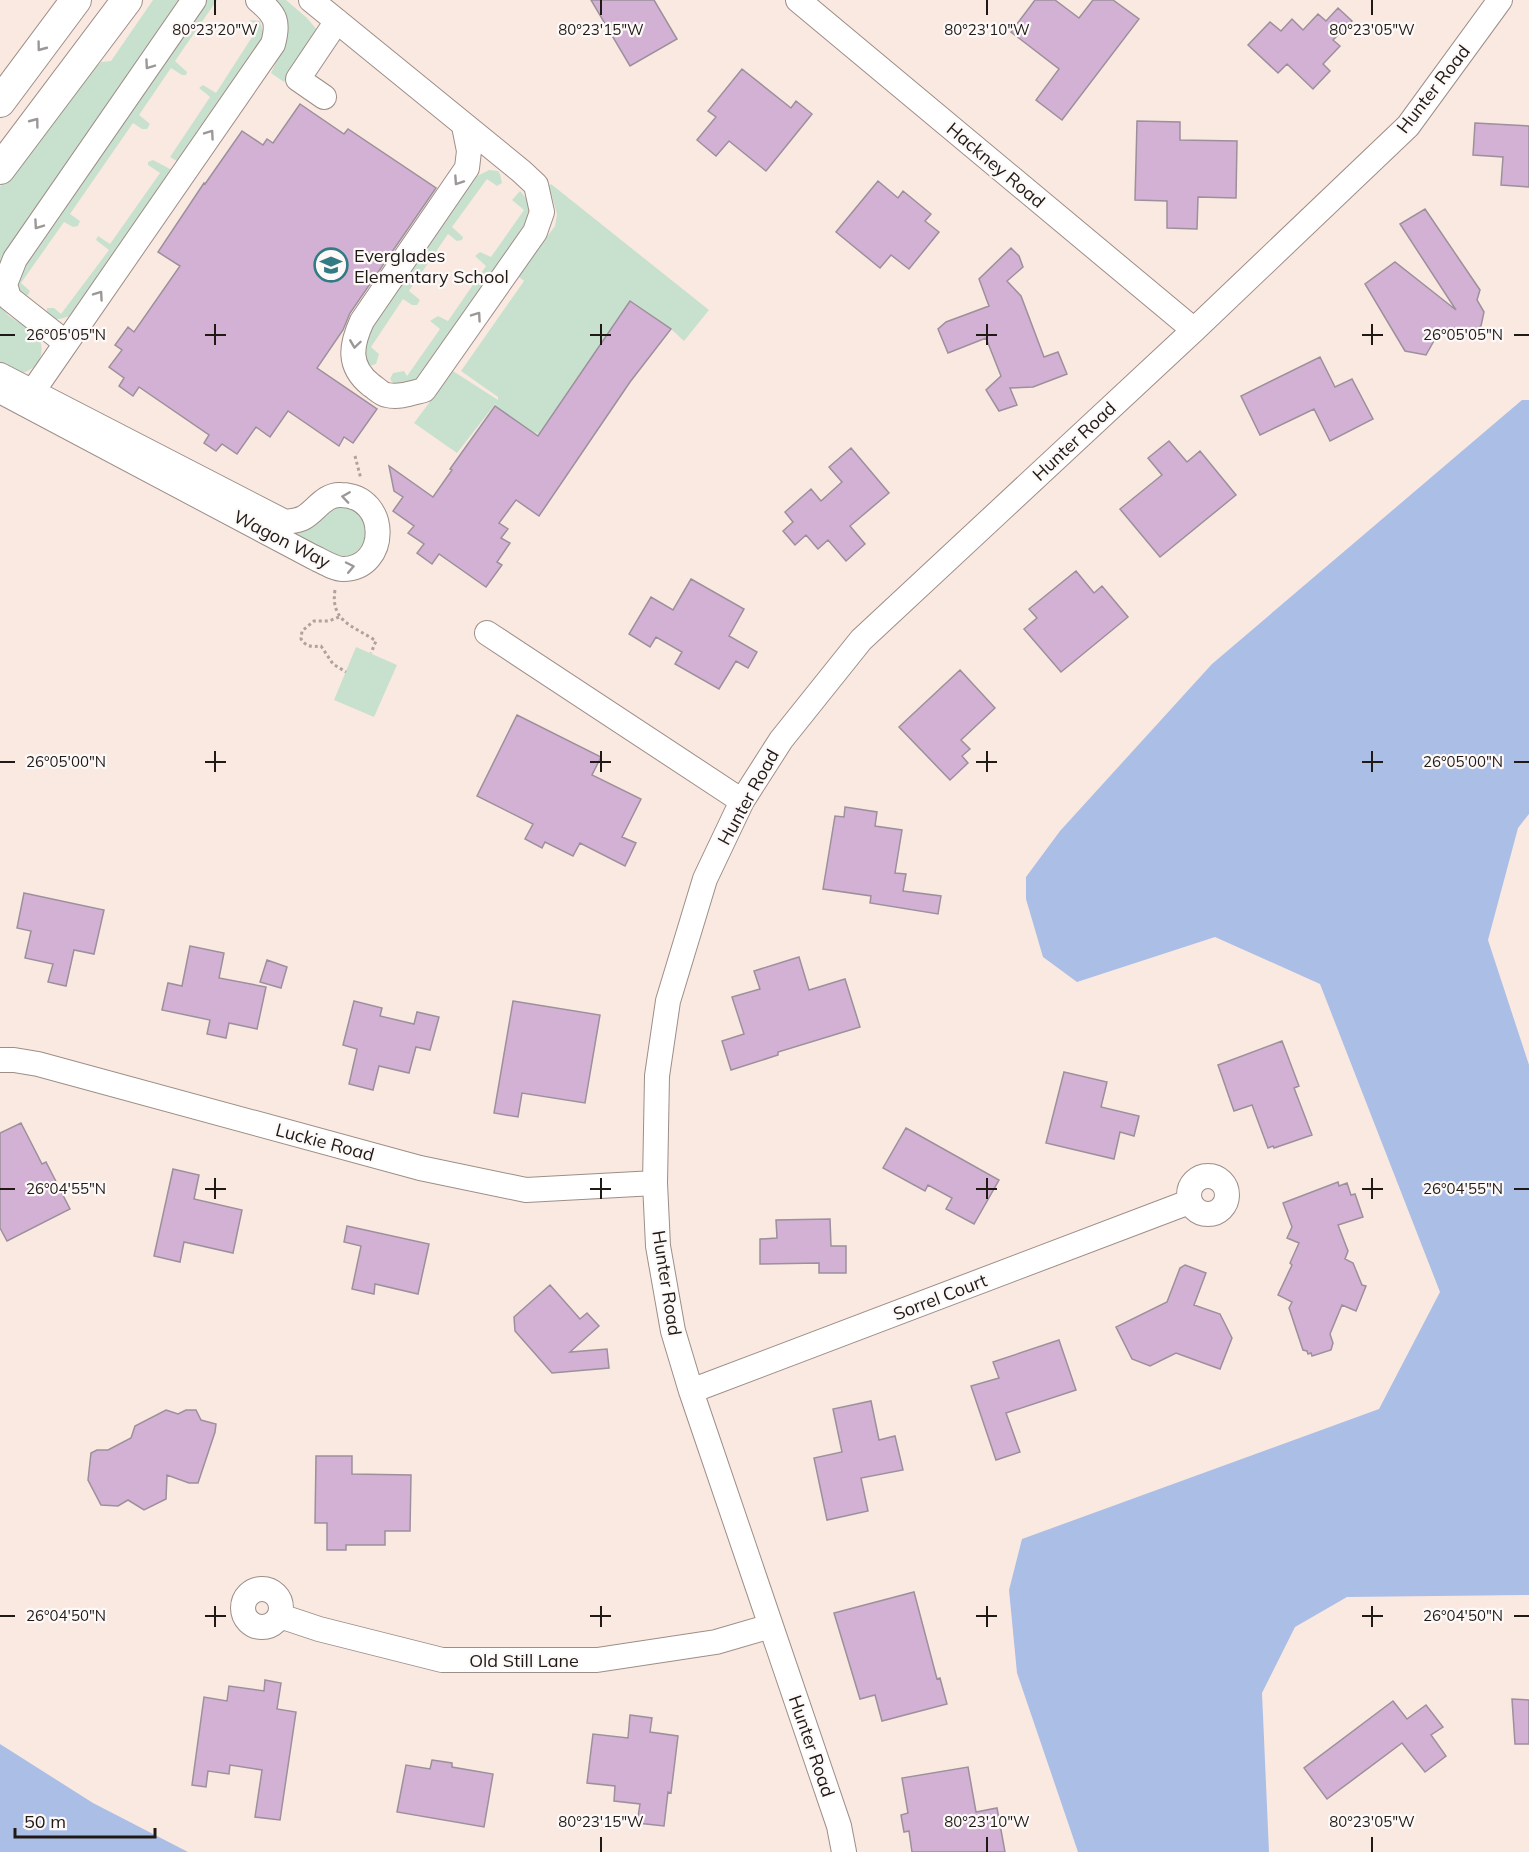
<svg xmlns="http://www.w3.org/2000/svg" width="1529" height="1852" viewBox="0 0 1529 1852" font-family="Mulish,sans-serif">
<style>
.green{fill:#c8e1ce}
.water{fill:#aabee6}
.building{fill:#d3b1d4;stroke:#9c909c;stroke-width:1.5}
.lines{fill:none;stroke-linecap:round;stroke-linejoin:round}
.minor-casing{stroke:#9d8e87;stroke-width:26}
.major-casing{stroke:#9d8e87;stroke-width:32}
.path{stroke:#afa29c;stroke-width:3;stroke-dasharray:3 3;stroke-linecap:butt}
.minor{stroke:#fff;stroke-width:24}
.major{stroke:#fff;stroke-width:30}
.oneway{stroke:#9b9897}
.ticks{fill:none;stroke:#201a17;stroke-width:2}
.labels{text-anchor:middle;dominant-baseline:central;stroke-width:4.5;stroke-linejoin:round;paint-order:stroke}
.street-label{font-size:18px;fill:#201a17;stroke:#fdf9f8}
.poi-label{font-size:18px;fill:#201a17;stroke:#fdf9f8;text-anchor:start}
.ticks-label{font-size:15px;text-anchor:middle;fill:#201a17;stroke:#fdf9f8;stroke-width:4.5;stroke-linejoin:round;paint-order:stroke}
</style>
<rect width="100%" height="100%" fill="#fae9e1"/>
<path class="green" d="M153,0h33l-186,269v-82l53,-76 48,-49 10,-1z
M207,0h10l-42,61 12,11 -1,3h-4l-11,-7 -32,47 11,9 -3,5h-5l-9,-6 -63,91 10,7 -2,5 -5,1 -9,-5 -43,61 9,8 -2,4h-5l-6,-4v-15z
M276,0h10l21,18 10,12 -33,52 -13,-9c13,-28 28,-46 5,-73z
M249,20l11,1 4,15 -87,125 -7,-4 40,-60 -11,-9 4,-3 13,8 43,-67z
M153,160l19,10 -103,146c-10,4 -14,5 -22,-3v-5h7l7,6 48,-64 -13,-10 2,-4 12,8 50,-71 -12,-8v-3z
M489,170l9,1 2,3 2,9 -5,3 -10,-7 -35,48 11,10 -1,3 -5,1 -9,-7 -39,57 11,9 -3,5h-5l-9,-6 -32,48 8,7 -3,10 -6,2 -6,-4 -2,-22 107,-154 8,-10z
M551,184l158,126 -25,31 -13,-12 -41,-28 -91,133 -9,-3 -35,-25 1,-3 -39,50 -43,-30 39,-52 45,29v-3l-37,-26 63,-90 -6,-5 37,-50 2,-12 -8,-28z
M520,191c10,11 12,18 8,31l-108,157 -13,6 -14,-2 -3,-4 3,-6 11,-2 3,5 33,-47 -10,-8 8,-5 10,5 38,-55 -11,-10 5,-4 11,5 33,-47 -12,-10z
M0,302c2,4 4,9 7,12 14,13 39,16 34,41 -3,11 -11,16 -21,19l-20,-6z
M343,502l23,13 -1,33 -21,12 -55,-26z
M356,647l41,18 -23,52 -40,-17z"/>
<path class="water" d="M1522,400h7v414l-11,14 -30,112 41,125v530l-182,2 -52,30 -33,66 7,159h-191l-61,-179 -8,-83 13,-51 357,-130 61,-117 -120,-308 -105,-47 -138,45 -34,-25 -17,-58v-22l34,-46 152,-167z
M0,1744l93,59 95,49h-188z"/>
<path class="building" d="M591,0h63l23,39 -47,27z
M1035,0h20l24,18 14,-18h20l26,19 -77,101 -26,-20 23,-31 -48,-37z
M1338,8l14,13 -19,19 7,6 -17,18 7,7 -17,18 -26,-25 -9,9 -30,-28 22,-23 11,9 11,-12 11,11 15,-16 8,7z
M742,69l49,39 5,-7 16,13 -46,57 -37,-30 -13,15 -19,-16 19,-23 -8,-6z
M300,104l44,30 4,-5 88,59 -86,125 -7,17 -26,38 60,41 -24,34 -9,-6 -5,9 -51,-35 -18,26 -14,-10 -19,27 -15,-10 -6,7 -12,-8 5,-8 -70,-48 -6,9 -14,-10 5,-8 -15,-11 13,-17 -7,-5 13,-18 6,5 46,-66 -22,-14 46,-69 1,1 37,-53 21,14 4,-6 6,4z
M1137,121l43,1v18l57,1 -1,57 -38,-1 -1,32 -30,-1v-27l-32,-1z
M1475,123l54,3v61l-28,-2 2,-28 -30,-2z
M878,181l20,17 5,-7 28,23 -6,7 14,11 -30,37 -18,-14 -11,13 -44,-36z
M1425,209l55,81 -3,10 7,12 -3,14 -16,10 -25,-6 -14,25 -21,-4 -40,-67 30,-22 61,48 -56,-86z
M1011,248l8,8 4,11 -16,14 14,15 23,61 14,-5 9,22 -34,13 -23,1 7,17 -18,6 -13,-21 15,-14 -15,-38 -38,15 -10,-24 8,-7 43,-16 -10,-27z
M630,301l41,28 -41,53 -91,134 -23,-16 -17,23 9,6 -7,9 9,5 -13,19 5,3 -16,22 -47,-33 -7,10 -15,-11 7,-9 -16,-11 6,-7 -21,-15 10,-14 -9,-6 -5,-25 44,31 19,-27 -2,-1 45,-63 43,30z
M1320,357l15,30 17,-8 21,40 -43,22 -16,-32 -54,26 -19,-39z
M1169,441l18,21 13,-11 36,44 -76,62 -40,-48 42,-34 -14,-17z
M851,448l38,45 -39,33 15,18 -19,17 -18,-21 -10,9 -12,-14 -11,10 -12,-14 10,-9 -8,-10 26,-23 10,12 21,-19 -13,-15z
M1076,571l18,22 8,-7 26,31 -67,55 -37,-43 13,-11 -8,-9z
M691,579l53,30 -15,27 28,16 -9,16 -12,-7 -17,28 -44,-25 7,-12 -26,-15 -6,10 -21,-13 22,-37 22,13z
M960,670l35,38 -34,32 9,9 -8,7 6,7 -18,17 -51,-53z
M517,715l84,42 -9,18 49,24 -19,38 14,6 -11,23 -45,-23 -7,13 -28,-14 -3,6 -17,-9 8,-15 -56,-28z
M845,807l32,5 -2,14 27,4 -7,43 11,1 -3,17 38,5 -3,18 -68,-11 1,-7 -48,-7 12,-73 9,1z
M24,893l80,17 -10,44 -20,-4 -8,36 -18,-4 5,-18 -28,-6 6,-27 -14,-3z
M190,946l34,7 -5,25 47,9 -9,42 -28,-6 -3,15 -19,-4 3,-14 -48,-10 6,-27 14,3z
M799,957l10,33 36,-11 15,48 -82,25v3l-47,15 -9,-29 22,-7 -12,-37 28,-8 -6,-18z
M267,960l20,7 -6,21 -21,-6z
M354,1001l28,7 -2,8 34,8 3,-12 22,5 -9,33 -14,-3 -7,26 -30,-7 -6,24 -24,-6 8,-35 -14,-4z
M513,1001l87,14 -15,88 -63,-10 -4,24 -24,-4z
M1282,1041l17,45 -5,2 18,47 -38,13 -1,-2 -5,2 -16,-43 -18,6 -16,-46z
M1064,1072l43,10 -6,25 38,9 -5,20 -14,-4 -6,27 -68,-16z
M21,1123l21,41 4,-2 24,47 -63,32 -7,-13v-95z
M906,1128l93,52 -25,44 -28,-15 6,-11 -24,-13 -3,6 -42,-23z
M173,1169l26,6 -5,24 48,11 -9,43 -49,-11 -4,20 -26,-6z
M1338,1182l1,4 8,-3 4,12 4,-1 8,23 -25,8 10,26 -3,8 8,4 9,22 4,1 -10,25 -14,-6 -12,29 3,9 -2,7 -19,6 -1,-3 -3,1 -1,-3 -4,-1 -14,-42 3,-6 -14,-7 14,-30 -2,-2 9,-20 -12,-5 5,-11 -9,-24z
M830,1219l1,27h15v27h-27v-10l-59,1v-25l17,-1 -1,-18z
M347,1226l82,18 -11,50 -43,-10 -1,10 -22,-5 9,-43 -17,-4z
M1185,1265l21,8 -12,32 26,9 12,24 -12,31 -44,-16 -26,13 -18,-7 -16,-32 51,-25 13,-34z
M550,1285l30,34 7,-6 12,13 -29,26 37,-3 2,19 -57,5 -37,-42 -1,-14z
M1059,1340l17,50 -70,23 14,39 -24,8 -25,-74 28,-8 -6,-16z
M871,1401l8,39 16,-4 8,34 -42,8 7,33 -41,9 -13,-62 28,-6 -9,-43z
M166,1410l12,4 8,-4h10l5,10 15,4 -1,8 -17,51h-9l-22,-8 -1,24 -22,11 -16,-10 -10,6 -17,-1 -13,-25 3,-27 6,-3h11l23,-12 4,-12z
M316,1456h36v18l59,1 -1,56h-25v14h-39v5h-19v-27h-12z
M914,1592l23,87 3,-1 7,26 -65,17 -7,-26 -15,4 -26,-86z
M265,1680l16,3 -4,26 19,3 -16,108 -25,-3 7,-47 -32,-5 -1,9 -21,-3 -2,16 -14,-2 12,-88 23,4 2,-15 35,5z
M1512,1699l17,1v44h-14z
M1393,1701l14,18 19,-14 17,22 -12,8 15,21 -21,16 -23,-29 -75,56 -23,-31z
M630,1715l22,3 -2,14 28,4 -7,57 -3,-1 -4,34 -27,-3 3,-19 -26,-3 1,-15 -28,-3 6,-49 35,4z
M432,1760l20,3v4l41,7 -9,53 -87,-15 9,-47 24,4z
M968,1767l8,45 21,-4 8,44h-93l-3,-21 -5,1 -3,-17 7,-2 -6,-35z"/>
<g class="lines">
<g class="minor-casing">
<path id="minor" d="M311,0l210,171 15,14 6,27 -7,20 -111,158c-12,3 -25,8 -37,5 -6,-1 -11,-7 -16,-10 -24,-19 -20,-40 -9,-64l105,-153 2,-17 -5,-25
M798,0l396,330
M324,97l-26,-18 39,-58
M66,343l-57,-45 -4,-14 10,-25 179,-259
M0,375l285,147c6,-1 12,-1 18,-4 13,-7 21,-24 38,-23 49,1 48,74 2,74 -9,0 -21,-8 -30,-12l-313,-166
M33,391l240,-347c6,-22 3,-29 -15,-44
M487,633l255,168
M0,1060h14l24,4 382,104 106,22 129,-7
M1189 1195a19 19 0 1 1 38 0a19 19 0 1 1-38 0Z
M691,1391l498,-189
M243 1608a19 19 0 1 1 38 0a19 19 0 1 1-38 0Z
M280,1616l39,13 123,31h155l119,-18 55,-16
M844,1852l-5,-26 -148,-435 -18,-60 -15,-85 -3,-63 2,-107 11,-75 37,-122 37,-78 39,-61 80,-100 333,-310 214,-204 92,-126"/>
</g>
<g class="major-casing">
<path id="major" d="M0,102l76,-102
M0,169l127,-169"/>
</g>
<path class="path" d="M355,456l6,23
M335,590c-5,32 19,36 41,51l-5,12
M339,617l-10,4h-15l-12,10 -1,8c5,8 11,8 20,7l12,18 13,8"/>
<use href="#minor" class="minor"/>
<use href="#major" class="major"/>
</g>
<defs><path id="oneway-chevron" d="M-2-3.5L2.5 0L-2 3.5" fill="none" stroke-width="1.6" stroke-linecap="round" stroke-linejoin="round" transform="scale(1.5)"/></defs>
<g class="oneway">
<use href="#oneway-chevron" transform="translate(41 47) rotate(127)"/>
<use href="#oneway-chevron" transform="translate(149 65) rotate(125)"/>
<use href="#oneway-chevron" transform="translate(35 122) rotate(-53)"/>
<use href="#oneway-chevron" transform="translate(210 134) rotate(-55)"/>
<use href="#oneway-chevron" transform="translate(458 181) rotate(124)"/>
<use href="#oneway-chevron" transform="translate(38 225) rotate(125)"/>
<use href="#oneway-chevron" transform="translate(99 295) rotate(-55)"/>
<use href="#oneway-chevron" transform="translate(477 316) rotate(-55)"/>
<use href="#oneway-chevron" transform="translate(355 344) rotate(98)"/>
<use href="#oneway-chevron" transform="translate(346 497) rotate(-172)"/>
<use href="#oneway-chevron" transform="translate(350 567) rotate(-12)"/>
</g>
<path class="ticks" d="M215,0v15M601,0v15M987,0v15M1372,0v15M215,324v21M601,324v21M987,324v21M1372,324v21M0,335h15M205,335h21M590,335h21M976,335h21M1362,335h21M1514,335h15M215,751v21M601,751v21M987,751v21M1372,751v21M0,762h15M205,762h21M590,762h21M976,762h21M1362,762h21M1514,762h15M215,1178v21M601,1178v21M987,1178v21M1372,1178v21M0,1189h15M205,1189h21M590,1189h21M976,1189h21M1362,1189h21M1514,1189h15M215,1606v21M601,1606v21M987,1606v21M1372,1606v21M0,1616h15M205,1616h21M590,1616h21M976,1616h21M1362,1616h21M1514,1616h15M601,1837v15M987,1837v15M1372,1837v15"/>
<defs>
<g id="school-ring" transform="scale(1.725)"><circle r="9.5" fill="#fdf9f8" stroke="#337b84" stroke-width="1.5"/><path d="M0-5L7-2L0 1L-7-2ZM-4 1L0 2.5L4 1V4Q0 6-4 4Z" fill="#337b84"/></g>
</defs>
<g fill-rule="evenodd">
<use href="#school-ring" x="331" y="265"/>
</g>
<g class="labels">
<g class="street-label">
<text transform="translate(1433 89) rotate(-52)">Hunter Road</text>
<text transform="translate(996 165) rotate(40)">Hackney Road</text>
<text transform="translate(1074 441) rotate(-43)">Hunter Road</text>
<text transform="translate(282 539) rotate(27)">Wagon Way</text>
<text transform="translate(748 797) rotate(-61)">Hunter Road</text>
<text transform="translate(325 1142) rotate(15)">Luckie Road</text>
<text transform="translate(667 1283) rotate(81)">Hunter Road</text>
<text transform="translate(940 1297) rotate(-21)">Sorrel Court</text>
<text x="524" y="1660">Old Still Lane</text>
<text transform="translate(812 1746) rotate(71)">Hunter Road</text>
</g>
<g class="poi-label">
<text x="354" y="255">Everglades<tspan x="354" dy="21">Elementary School</tspan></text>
</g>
</g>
<g class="ticks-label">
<text x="215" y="35">80°23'20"W</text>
<text x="601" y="35">80°23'15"W</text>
<text x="987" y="35">80°23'10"W</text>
<text x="1372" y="35">80°23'05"W</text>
<text x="66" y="340">26°05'05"N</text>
<text x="1463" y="340">26°05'05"N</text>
<text x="66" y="767">26°05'00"N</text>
<text x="1463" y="767">26°05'00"N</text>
<text x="66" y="1194">26°04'55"N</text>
<text x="1463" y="1194">26°04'55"N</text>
<text x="66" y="1621">26°04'50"N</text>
<text x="1463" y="1621">26°04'50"N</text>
<text x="601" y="1827">80°23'15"W</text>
<text x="987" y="1827">80°23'10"W</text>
<text x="1372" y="1827">80°23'05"W</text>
</g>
<path d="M15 1828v9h140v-9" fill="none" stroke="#201a17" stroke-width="3"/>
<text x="24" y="1828" font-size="18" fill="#201a17" stroke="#fdf9f8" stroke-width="4.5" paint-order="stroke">50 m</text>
</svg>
